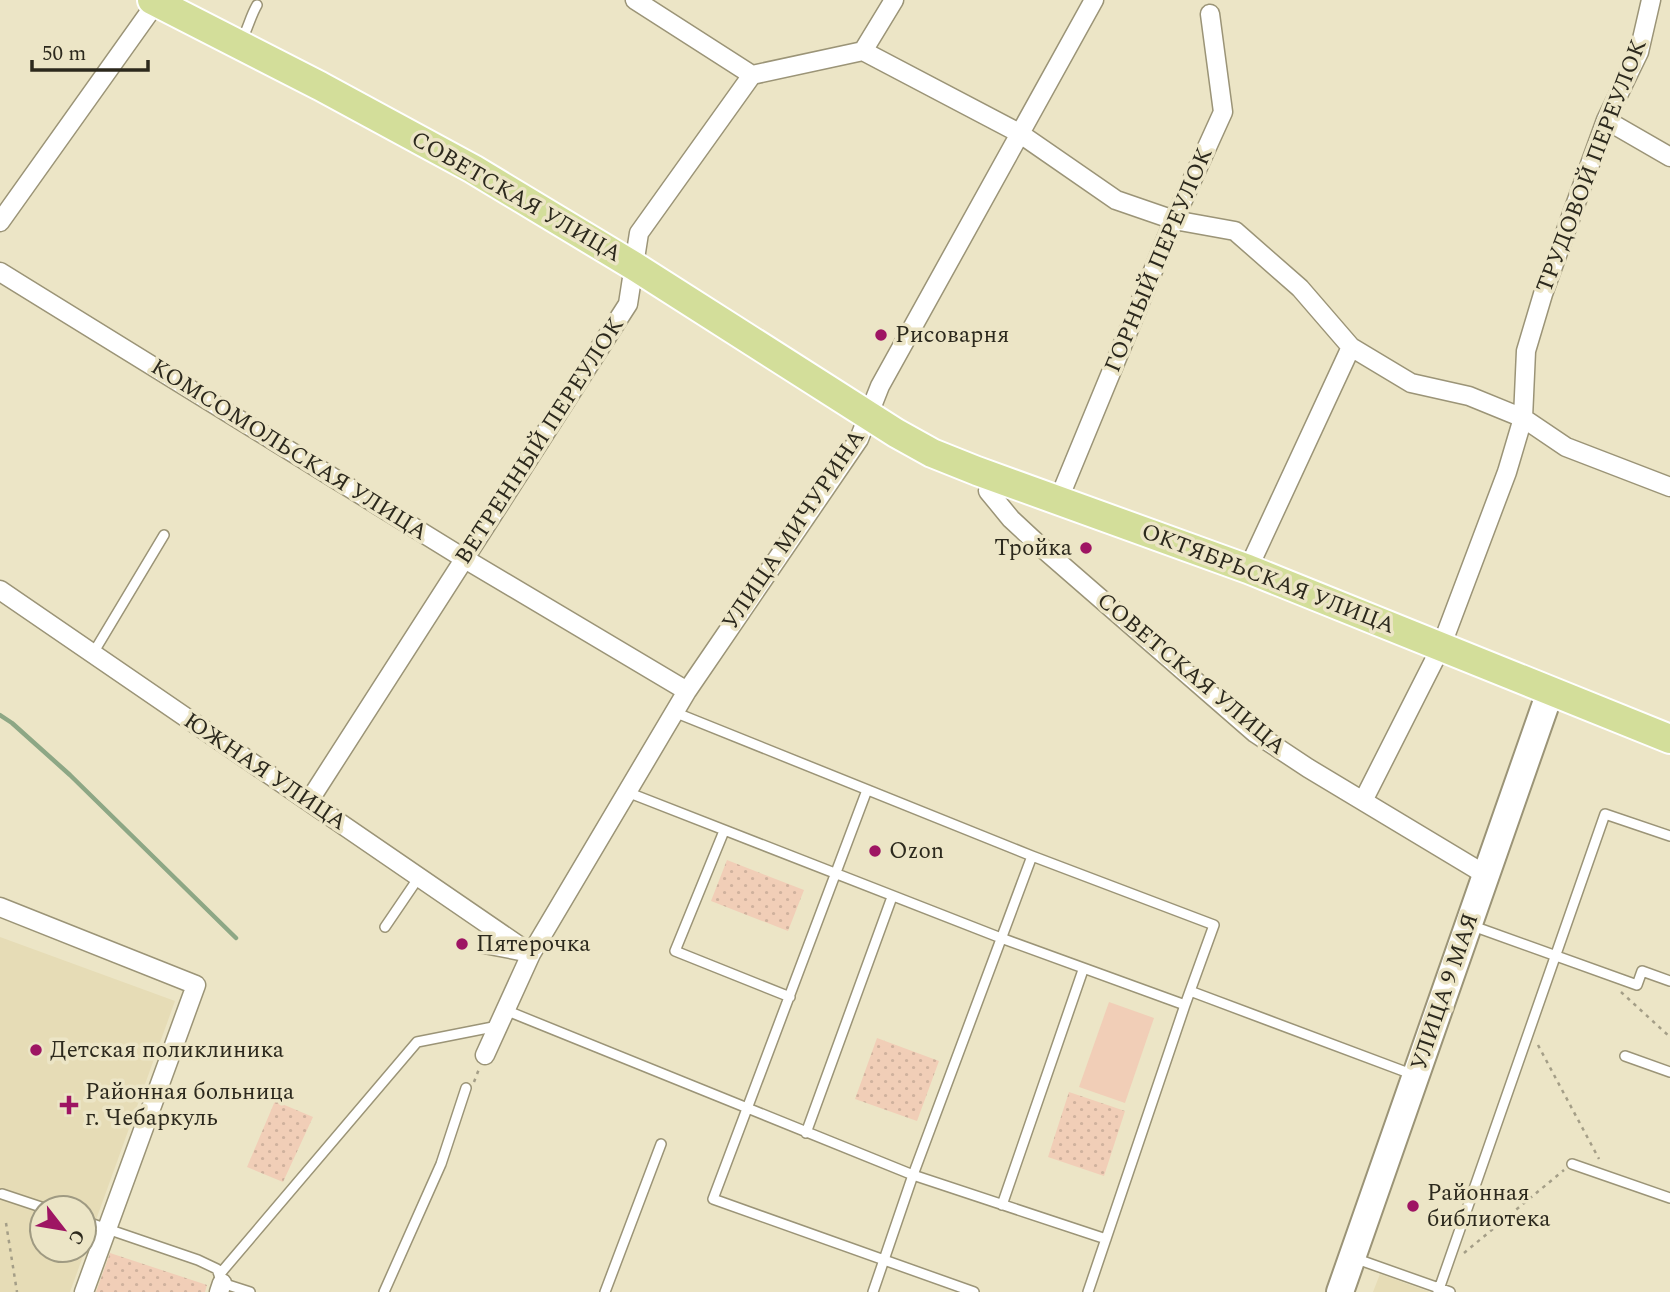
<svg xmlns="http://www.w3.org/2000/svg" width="1670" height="1292" viewBox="0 0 1670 1292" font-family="Spectral,serif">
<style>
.built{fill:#e6dcb6;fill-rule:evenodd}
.green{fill:#f1ceb7}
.park{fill:url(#park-dots)}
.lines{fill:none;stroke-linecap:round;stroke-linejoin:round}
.stream{stroke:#8da785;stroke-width:4.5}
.service-casing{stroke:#9b9477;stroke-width:12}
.minor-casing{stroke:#9b9477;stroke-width:21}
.secondary-casing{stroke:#9b9477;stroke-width:30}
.primary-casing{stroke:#fff;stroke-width:32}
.path{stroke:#a49e87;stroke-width:2.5;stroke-dasharray:3.5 5;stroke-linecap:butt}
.service{stroke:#fff;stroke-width:9}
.minor{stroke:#fff;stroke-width:18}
.secondary{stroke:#fff;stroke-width:26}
.primary{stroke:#d3de9a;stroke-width:28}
.poi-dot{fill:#9e1563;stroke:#ece5c6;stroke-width:2.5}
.labels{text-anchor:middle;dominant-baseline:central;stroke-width:7;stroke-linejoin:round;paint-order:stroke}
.street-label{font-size:23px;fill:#2c291d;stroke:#ece5c6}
.poi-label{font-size:23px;fill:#2c291d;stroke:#ece5c6;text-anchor:start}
</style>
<defs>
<pattern id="park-dots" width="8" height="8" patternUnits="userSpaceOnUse" patternTransform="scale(1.75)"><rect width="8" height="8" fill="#f1ceb7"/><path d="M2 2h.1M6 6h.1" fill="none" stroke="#cfb19d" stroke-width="1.8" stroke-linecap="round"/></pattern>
</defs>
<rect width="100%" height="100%" fill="#ece5c6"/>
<path class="built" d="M0,937l175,64 -105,291h-70zM42,1208h42v42h-42z
M1380,1274l50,18h1h-58z"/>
<path class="green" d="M1109,1002l45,16 -29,85 -46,-16z"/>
<path class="park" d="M727,860l77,30 -16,41 -77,-30z
M877,1038l62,23 -22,60 -62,-22z
M1069,1092l56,19 -21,65 -56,-19z
M275,1101l38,16 -30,65 -36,-15z
M110,1253l97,32 -2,7h-109z"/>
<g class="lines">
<path class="stream" d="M0,715l12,8 58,52 166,163"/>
<g class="service-casing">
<path id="service" d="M241,41c7,-12 9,-24 16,-36
M92,655l72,-120
M674,712l358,144 182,69 -29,80 -97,287
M867,790l-154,409 261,93
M627,792l374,146 184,67
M724,831l-49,120 115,46
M1470,925l167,60 5,-14 28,10
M385,927l34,-50
M482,948l46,9
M1190,991l224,84
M505,1010l408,165 193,64
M1625,1056l45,16
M806,1133l86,-236
M1572,1164l98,34
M2,1194l42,14
M1002,1205l81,-235
M84,1221l114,39 19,9 5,14 28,9
M1354,1258l96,34
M219,1275l198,-233 81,-16
M384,1292l57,-128 25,-76
M605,1292l56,-148
M873,1292l40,-117 119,-319
M1438,1292l167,-478 65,22"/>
</g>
<g class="minor-casing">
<path id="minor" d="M635,0l117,75 111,-24 156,82 97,67 58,20 61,11 65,57 51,59 60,36 58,13 54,22 43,29 104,40
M863,51l31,-51
M1606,120l64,37
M0,222l156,-219
M0,272l465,287 222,132
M988,491l23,28 29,27 215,187 53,35 178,107
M1058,501l116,-281 49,-108 -13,-98
M1248,569l103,-222
M0,590l531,364
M309,801l319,-497 11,-71 113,-158
M1363,801l78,-154 66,-175 16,-54 3,-67 17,-57 63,-174 33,-68 12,-52
M0,907l196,78 -112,307
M485,1055l46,-101 156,-263 172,-252 21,-53 214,-386
M219,1292l3,-9"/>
</g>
<g class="secondary-casing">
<path id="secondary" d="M1340,1292l210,-600"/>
</g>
<g class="primary-casing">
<path id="primary" d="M152,0l168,86 153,83 161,97 262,167 36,20 45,18 271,98 422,170"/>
</g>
<path class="path" d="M1621,992l49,45
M1538,1045l61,114
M474,1082l5,-13
M6,1223l11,69
M1464,1253l100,-83"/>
<use href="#service" class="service"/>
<use href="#minor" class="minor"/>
<use href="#secondary" class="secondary"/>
<use href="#primary" class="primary"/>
</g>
<g class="poi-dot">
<circle cx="881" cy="335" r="7"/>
<circle cx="1086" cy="548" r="7"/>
<circle cx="875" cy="851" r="7"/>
<circle cx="462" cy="944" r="7"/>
<circle cx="36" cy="1050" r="7"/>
<path d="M65.5 1094.5h7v7h7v7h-7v7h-7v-7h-7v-7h7z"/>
<circle cx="1413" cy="1206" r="7"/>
</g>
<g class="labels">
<g class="street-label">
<text transform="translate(1592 166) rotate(-69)">ТРУДОВОЙ ПЕРЕУЛОК</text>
<text transform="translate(516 197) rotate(30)">СОВЕТСКАЯ УЛИЦА</text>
<text transform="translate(1159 260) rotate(-67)">ГОРНЫЙ ПЕРЕУЛОК</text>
<text transform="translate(540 441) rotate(-57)">ВЕТРЕННЫЙ ПЕРЕУЛОК</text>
<text transform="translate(289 450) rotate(32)">КОМСОМОЛЬСКАЯ УЛИЦА</text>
<text transform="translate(794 530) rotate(-56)">УЛИЦА МИЧУРИНА</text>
<text transform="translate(1268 579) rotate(21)">ОКТЯБРЬСКАЯ УЛИЦА</text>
<text transform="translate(1191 674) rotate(40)">СОВЕТСКАЯ УЛИЦА</text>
<text transform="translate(265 772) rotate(34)">ЮЖНАЯ УЛИЦА</text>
<text transform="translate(1445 992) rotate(-71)">УЛИЦА 9 МАЯ</text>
</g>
<g class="poi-label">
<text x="895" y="335">Рисоварня</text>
<text x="1072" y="548" text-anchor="end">Тройка</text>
<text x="889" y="851">Ozon</text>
<text x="476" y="944">Пятерочка</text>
<text x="50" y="1050">Детская поликлиника</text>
<text x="85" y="1092">Районная больница<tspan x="85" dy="26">г. Чебаркуль</tspan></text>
<text x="1427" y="1193">Районная<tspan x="1427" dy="26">библиотека</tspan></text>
</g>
</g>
<g transform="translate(63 1229) rotate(121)"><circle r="33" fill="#ece5c6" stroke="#9f9a82" stroke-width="2"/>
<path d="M0-5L12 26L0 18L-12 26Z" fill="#9e1563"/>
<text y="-10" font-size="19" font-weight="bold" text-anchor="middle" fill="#2c291d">С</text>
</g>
<path d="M32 60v10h116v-10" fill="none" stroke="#2c291d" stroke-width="3.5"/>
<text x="42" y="60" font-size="21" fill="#2c291d" stroke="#ece5c6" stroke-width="5" paint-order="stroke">50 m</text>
</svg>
